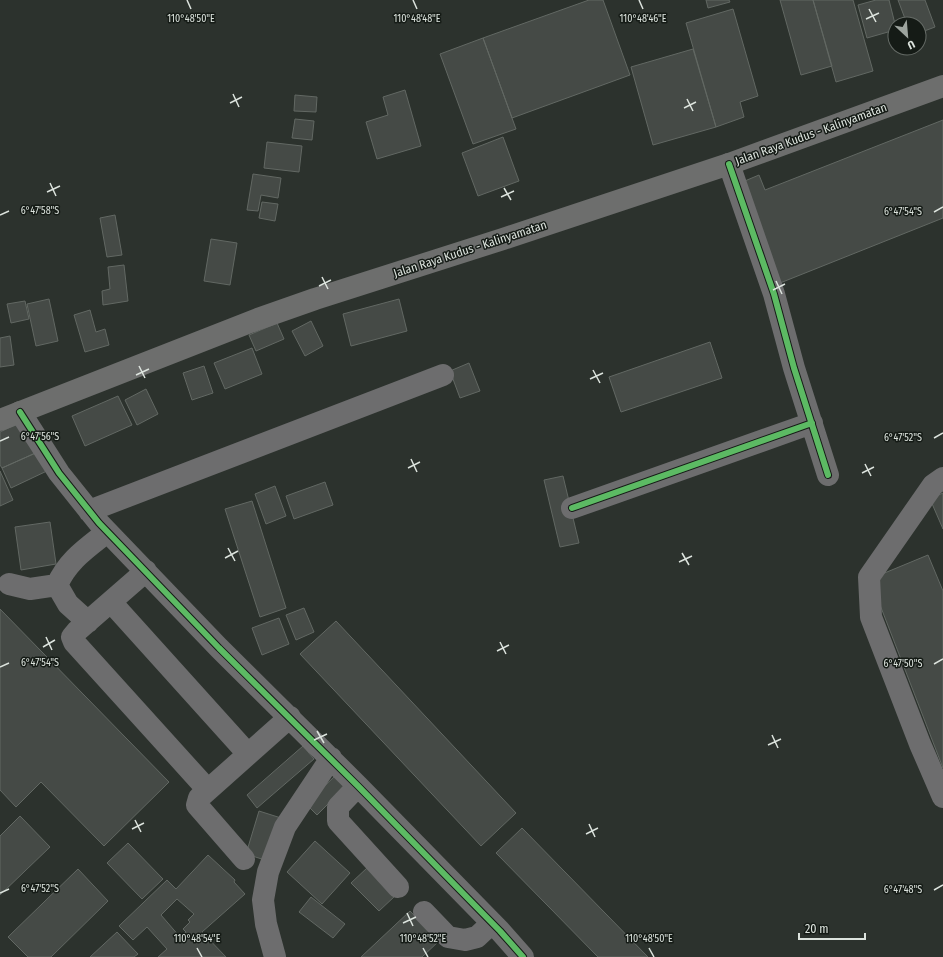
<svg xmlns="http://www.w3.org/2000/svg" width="943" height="957" viewBox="0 0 943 957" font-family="'Fira Sans Condensed',sans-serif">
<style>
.building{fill:#454a46;stroke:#626863;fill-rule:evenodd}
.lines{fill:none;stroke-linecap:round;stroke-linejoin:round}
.minor{stroke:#6d6d6e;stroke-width:22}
.major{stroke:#6d6e6d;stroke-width:22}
.cycleway-casing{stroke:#151b16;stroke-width:8}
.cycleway{stroke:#5cba63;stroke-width:6}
.ticks{fill:none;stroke:#dce3dd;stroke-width:1.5}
.labels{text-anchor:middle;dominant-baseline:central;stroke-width:3;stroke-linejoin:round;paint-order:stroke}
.street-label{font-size:12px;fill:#dce3dd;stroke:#151b16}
.ticks-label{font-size:10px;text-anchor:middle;fill:#dce3dd;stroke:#151b16;stroke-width:3;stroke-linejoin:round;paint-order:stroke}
</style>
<rect width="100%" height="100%" fill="#2c322d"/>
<path class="building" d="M589,0h14l27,75 -118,43 -29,-80z
M706,0h23l1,2 -22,6z
M780,0h33l19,66 -31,9z
M813,0h40l20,71 -37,11z
M876,0h13l6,24v6l-28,8 -9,-33z
M898,0h27l10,27 -16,6v-9h-12z
M733,9l25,87 -18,6 4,15 -28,10 -30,-104z
M483,38l33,91 -43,15 -33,-90z
M693,49l23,78 -63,18 -22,-78z
M405,90l16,56 -44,13 -11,-37 22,-7 -5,-18z
M295,95l22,2 -1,15 -22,-1z
M295,119l19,2 -2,19 -20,-2z
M943,120v98l-163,65 -40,-100 19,-8 6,15z
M503,137l16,44 -41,15 -16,-43z
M267,142l35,4 -3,26 -35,-4z
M253,174l28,4 -3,20 -17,-3 -3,16 -11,-1z
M262,202l16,2 -3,17 -16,-3z
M115,215l7,40 -15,2 -7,-39z
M211,239l26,4 -7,42 -26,-4z
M124,265l4,36 -25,4 -1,-14 8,-2 -2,-22z
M49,299l9,42 -22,5 -9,-42z
M399,299l8,32 -56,15 -8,-32z
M25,301l4,18 -18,4 -4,-19z
M90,310l6,22 9,-3 4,16 -24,7 -11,-37z
M311,321l12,25 -18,10 -13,-25z
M277,323l7,16 -28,12 -7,-16z
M10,336l4,29 -14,2v-29z
M710,342l12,36 -101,34 -12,-35z
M252,348l10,26 -37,15 -11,-26z
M469,363l11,28 -20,7 -10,-27z
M204,366l9,27 -21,7 -9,-27z
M146,389l12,25 -21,11 -12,-25z
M118,396l14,29 -47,21 -13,-30z
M19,423l21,28 -38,17 -2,-3v-33z
M40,451l9,19 -38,18 -9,-20z
M0,471l13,29 -13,6z
M563,476l16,67 -19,4 -16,-67z
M325,482l8,23 -39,14 -8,-23z
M275,486l11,30 -20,8 -11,-30z
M943,493v36l-13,-30z
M252,501l34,107 -26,9 -35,-108z
M50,522l6,42 -35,6 -6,-43z
M928,555l15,36v177l-73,-189z
M304,608l10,24 -18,8 -10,-25z
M0,609l169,173 -65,64 -63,-64 -25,25 -16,-17z
M279,618l10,26 -27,11 -10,-27z
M336,621l180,192 -35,33 -181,-192z
M303,746l11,13 -57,49 -10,-13z
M337,774l10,11 -30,30 -11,-11z
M259,811l22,7 -13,43 -22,-7z
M20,816l30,31 -50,48v-59z
M522,828l126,129h-50l-102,-104z
M315,841l35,32 -28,31 -35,-32z
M128,843l35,36 -21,20 -35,-36z
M208,855l27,25 -1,2 11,12 -43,38 24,25h-68l9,-8 -20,-22 -14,13 -14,-14 48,-46 9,9zM177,899l17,15 -6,6 2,2 -7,7 3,3 -6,5 -19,-22z
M368,867l27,29 -16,15 -28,-28z
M78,869l30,32 -57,56h-23l-20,-20z
M311,897l34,27 -12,14 -34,-26z
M410,911l29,30 -17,16h-61z
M117,932l21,22 -4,3h-44z"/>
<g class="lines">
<path class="minor" d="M729,164l45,130 20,74 34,107
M20,412l39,61 40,50 120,125 139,138 142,145 23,26
M943,478l-10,7 -64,92 2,40 49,127 23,53
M572,508l240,-85
M89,511l354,-136
M146,571l-69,60 -5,6 2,5 134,148
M9,584l21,5 27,-4
M111,602l137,152
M88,622l-20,-18 -11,-19c11,-25 30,-37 50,-53
M358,786l-20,21v14l60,66
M244,859l-47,-54 2,-7 91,-81
M424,912l24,25 17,3 12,-3 15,-14
M275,957l-9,-33 -3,-24 5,-28 17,-45 46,-69"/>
<path class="major" d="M0,420l258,-101 57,-20 188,-60 226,-75 214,-78"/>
<g class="cycleway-casing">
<path id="cycleway" d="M729,164l45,130 20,74 34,107
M20,412l39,61 40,50 120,125 139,138 142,145 23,26
M572,508l240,-85"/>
</g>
<use href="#cycleway" class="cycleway"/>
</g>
<path class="ticks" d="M187,0l4,9M413,0l4,9M639,0l4,9M869,9l7,13M866,19l13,-6M233,94l6,13M687,99l6,12M230,103l12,-6M684,108l12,-6M50,183l6,13M504,188l7,12M47,192l13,-6M501,197l13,-6M934,212l9,-5M0,215l9,-4M322,277l6,12M776,281l6,13M319,286l12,-6M773,290l12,-6M139,366l6,12M593,370l7,13M136,375l13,-6M590,379l13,-6M934,438l9,-5M0,441l9,-4M411,459l6,13M865,464l6,12M408,468l12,-6M862,473l12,-6M228,548l7,13M682,553l7,12M225,558l13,-7M679,562l13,-6M46,637l6,13M500,642l6,12M43,647l12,-7M497,651l12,-6M934,664l9,-5M0,667l9,-4M317,731l7,12M772,735l6,13M314,740l13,-6M768,745l13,-6M135,820l6,12M589,824l6,13M132,829l12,-6M586,834l12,-6M934,890l9,-5M0,893l9,-4M407,913l6,13M403,923l13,-6M197,948l5,9M423,948l5,9M649,948l5,9"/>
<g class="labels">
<g class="street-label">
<text transform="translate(811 134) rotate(-20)">Jalan Raya Kudus - Kalinyamatan</text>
<text transform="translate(470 249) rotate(-18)">Jalan Raya Kudus - Kalinyamatan</text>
</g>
</g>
<g class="ticks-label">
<text x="191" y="22">110°48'50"E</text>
<text x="643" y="22">110°48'46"E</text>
<text x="417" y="22">110°48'48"E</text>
<text x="40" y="214">6°47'58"S</text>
<text x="903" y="215">6°47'54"S</text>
<text x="40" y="440">6°47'56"S</text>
<text x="903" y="441">6°47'52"S</text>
<text x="40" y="666">6°47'54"S</text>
<text x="903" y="667">6°47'50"S</text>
<text x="40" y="892">6°47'52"S</text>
<text x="903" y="893">6°47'48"S</text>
<text x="197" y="942">110°48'54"E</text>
<text x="423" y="942">110°48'52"E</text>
<text x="649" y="942">110°48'50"E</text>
</g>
<g transform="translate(907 36) rotate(154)"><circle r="19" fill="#151b16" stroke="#656b66"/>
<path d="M0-3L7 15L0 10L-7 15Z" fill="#9ea59f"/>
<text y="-6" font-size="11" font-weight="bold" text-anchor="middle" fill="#dce3dd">U</text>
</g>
<path d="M799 933v6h66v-6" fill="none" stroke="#dce3dd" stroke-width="2"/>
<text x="805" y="933" font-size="12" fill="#dce3dd" stroke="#151b16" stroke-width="3" paint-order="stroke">20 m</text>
</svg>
